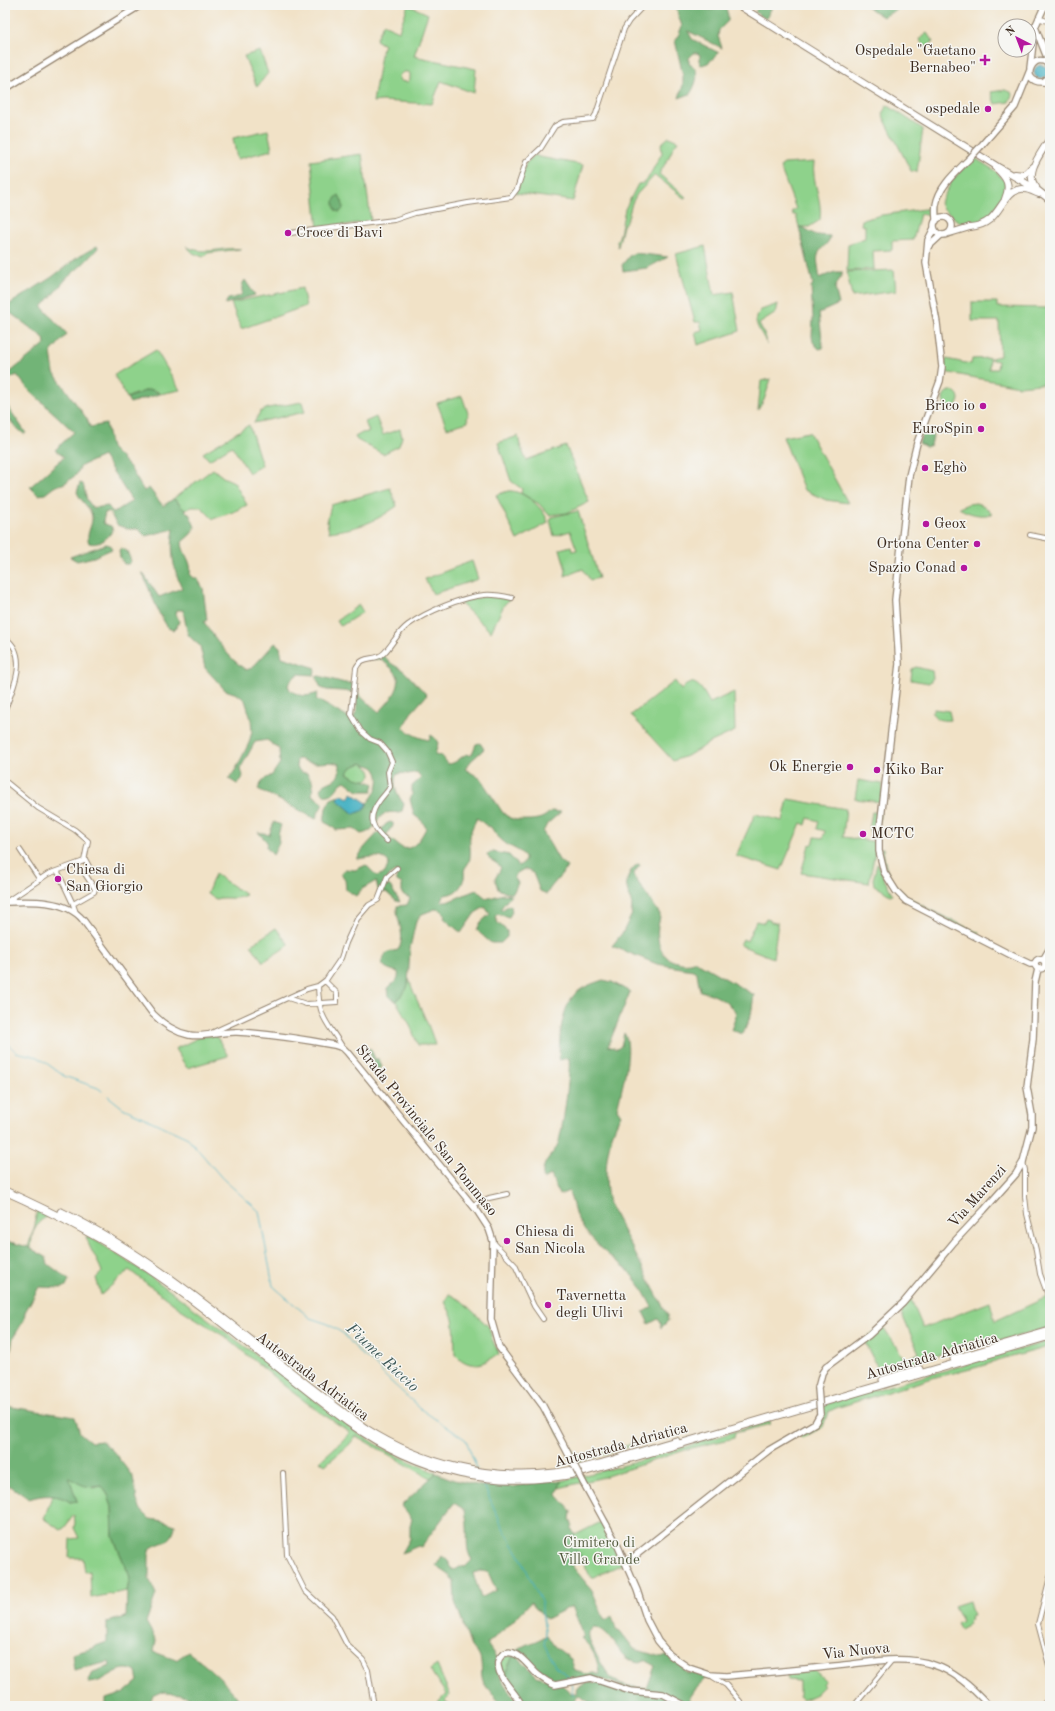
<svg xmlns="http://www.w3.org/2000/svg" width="1055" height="1711" viewBox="0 0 1055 1711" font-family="'Old Standard TT',serif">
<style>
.green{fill:#8ed28b;stroke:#647e54;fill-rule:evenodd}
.forest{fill:#72b477;stroke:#566f4a;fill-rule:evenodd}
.water{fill:#45b1c3;stroke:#406e70}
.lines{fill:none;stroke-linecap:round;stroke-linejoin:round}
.stream{stroke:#45b1c3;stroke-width:1}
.street-casing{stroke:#968672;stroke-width:6}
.secondary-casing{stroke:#968672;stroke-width:8}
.primary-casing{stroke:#968672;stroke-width:8}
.highway-casing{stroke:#968672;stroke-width:9}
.street{stroke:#fff;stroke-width:4}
.secondary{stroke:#fff;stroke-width:5.5}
.primary{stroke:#fff;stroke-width:6}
.highway{stroke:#fff;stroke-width:7}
.secondary-bridge-casing{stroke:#968672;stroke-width:8;stroke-linecap:butt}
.secondary-bridge{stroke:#fff;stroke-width:5.5}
.poi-dot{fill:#b5179e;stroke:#f6f6f2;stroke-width:1.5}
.labels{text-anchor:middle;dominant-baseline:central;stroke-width:3;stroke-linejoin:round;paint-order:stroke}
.poi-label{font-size:15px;fill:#3b2a1e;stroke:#f6f6f2;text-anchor:start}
.street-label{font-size:15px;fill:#3b2a1e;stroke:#f6f6f2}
.park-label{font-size:15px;fill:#545c3f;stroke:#f6f6f2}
.water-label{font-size:16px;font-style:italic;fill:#3e5958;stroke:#f6f6f2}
</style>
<rect width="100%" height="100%" fill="#f6f6f2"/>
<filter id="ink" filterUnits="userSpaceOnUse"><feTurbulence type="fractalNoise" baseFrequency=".025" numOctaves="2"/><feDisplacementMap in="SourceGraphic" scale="8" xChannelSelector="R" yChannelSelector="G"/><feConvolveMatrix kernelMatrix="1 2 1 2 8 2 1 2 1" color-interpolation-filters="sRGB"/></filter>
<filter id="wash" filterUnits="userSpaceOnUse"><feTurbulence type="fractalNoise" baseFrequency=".012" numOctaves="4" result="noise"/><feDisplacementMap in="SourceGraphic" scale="16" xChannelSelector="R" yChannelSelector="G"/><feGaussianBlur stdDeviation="0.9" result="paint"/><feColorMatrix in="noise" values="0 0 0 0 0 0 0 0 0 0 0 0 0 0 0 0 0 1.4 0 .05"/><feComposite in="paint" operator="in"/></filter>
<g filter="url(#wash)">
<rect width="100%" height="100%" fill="#f1e2c7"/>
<path class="green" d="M408,5l20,9 -14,42 62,13 -2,24 -33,-12 -9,23 -50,-3 -9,1 9,-53 2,-4 -8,-5 7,-16 16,7zM403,72h6l1,2v5l-2,3 -8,-1 -1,-5z
M927,33l6,9 -8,6 -6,-9z
M260,51l8,22 -11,14 -13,-31z
M1005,90l6,2 1,3 -3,7 -14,2 -4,-12z
M887,105l36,24 -6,43 -6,-1 -29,-57z
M268,130l4,20 -35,9 -4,-21z
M669,137l9,4 -4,5 -6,13 -9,15 27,23 -2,1 -29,-23 -18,19 -5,9 -4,15 -5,8 -5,21 -1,-5 3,-8 5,-25 13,-25 6,-1 3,-3 15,-27 -1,-9z
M362,154l9,67 -53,8 -7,-68z
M535,155l4,2 44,8 -10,36 -57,-8 10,-30z
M973,157l21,13 11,11v11l-3,5 -12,19 -11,6 -19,1 -18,-15 -2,-5 13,-24z
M814,162c-3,19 9,38 6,58l-11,7h-10l-3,-12h-3l-1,-4 4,-2 -16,-42 4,-3z
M932,208l-1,8 -11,-2 -7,26 -21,1v9l-19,1 1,18 -27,2 1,-27 17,-6v-12l-4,-1 1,-5 20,-5z
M186,246c18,11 36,0 55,3l-33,4 -5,4 -10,-4z
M705,246l9,49 19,-3 7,39 -42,14 -3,-13 7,-2 -2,-8h-5l-19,-68z
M894,270l2,21 -44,6 -5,-25z
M302,288l4,18 -65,23 -10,-26c24,-6 47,-9 71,-15z
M972,302h25v5l53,1v75l-31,3 -75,-14 2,-13 25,5 1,-5 18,-1 -1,11h8l1,-8 -6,-1 -1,-2 9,-2 -1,-35h-27z
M778,304l-2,9 -17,11 7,14 1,7c-3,-10 -12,-17 -11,-28l5,-7z
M156,350l24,40 -20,4 -3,-3 -22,3 -8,4 -13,-23z
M771,379l-7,21 -6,10 3,-29z
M943 399a8 8 0 1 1 16 0a8 8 0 1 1-16 0Z
M462,396l7,20 -2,2 1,4 -21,6 -10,-25z
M302,402l3,10 -51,11 6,-11 8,-4z
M376,417l7,18 17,-6 2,8 -3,9 -16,8 -26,-14 -2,-3 7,-4 7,-1 -4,-10z
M249,425l13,40 -13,8 -17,-27 -23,14 -6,-7z
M809,432l39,71 -22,-3 -22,-10 -21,-53z
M518,436l2,9 6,15 40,-14 23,56 -22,11 -18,2 -10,-11 -18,-11 1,-4 -11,-8 -13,-38z
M213,469l10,8 11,5 13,23 -14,7 -20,7 -12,-12h-9l-8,3 -7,-9 -4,-2z
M390,488l7,18c-25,18 -39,22 -68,26l-2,-10 4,-17z
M508,491c14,-2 38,18 40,32l-31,17 -21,-45z
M976,503l8,3 8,8c-12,3 -23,0 -33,-6l9,-4z
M578,511l21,67 -9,2 -7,-11 -18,7 1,-6 -6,-21 11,-3 1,5 5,-1 -7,-19 -16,5 -4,-16 2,-3z
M472,561l6,18 -45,15 -8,-15z
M487,596l23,3 -6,6 -13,27 -32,-30z
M359,605l4,7 -22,14 -4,-6z
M916,667l16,4 1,7 -4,5 -18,-3 1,-11z
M675,681l6,9 7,-7c11,-3 17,12 22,20l24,-11 1,39 -26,12 -20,12 -16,6 -42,-46z
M934,709l15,2 2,9c-9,1 -14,0 -20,-8z
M362,763c6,3 9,6 9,13l-4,4h-8l-12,-7 5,-6z
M858,780l25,4 -2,18 -26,-3z
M788,799l58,10 -3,28 34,5 -8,41 -68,-10 8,-28 4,-1 2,-7 8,1 2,-7 -8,-2 2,-8 -11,-3 -2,7 -5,-2 -20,47 -45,-14 19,-42 28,7z
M872,812l8,1 -2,19 -9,-1z
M881,848h2c1,12 3,23 9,33 15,22 63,40 87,52l-1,3 -65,-34c-20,-13 -30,-31 -32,-54z
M877,864h1l6,15 9,16h-3l-16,-10 -1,-6z
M215,874l31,21c-12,6 -20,1 -30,4l-9,-5z
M766,919l4,1v2l8,1 -5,35 -33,-13 3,-6 4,2 9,-20 8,2z
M276,928l13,17 -26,17 -12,-17z
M409,979c7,23 20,43 26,66h-17l-9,-22 -13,-22 11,-13z
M216,1035l12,21 -41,12 -12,-19 25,-12z
M37,1208l13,7c-16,8 -18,16 -19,33l-3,-1 7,-22z
M86,1236l12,6 55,36 94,70 112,86 33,19 44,20 -6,5 -74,-42 -7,9 -24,20 -5,-4 23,-21 7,-8 -32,-21 -31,-23 -60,-50 -48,-30 -50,-38 -28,25 -5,-17 6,-6c-4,-12 -13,-23 -16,-36z
M449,1294l13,7 27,26 3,12 7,15c-17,11 -30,16 -44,0 -1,-12 1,-26 -3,-38 -2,-5 -5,-9 -7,-14z
M910,1297l13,31 67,-26 5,19 52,-24 3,8v22l-57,16 -12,-2h-11l-24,9v3l-66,19 -16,-31 18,-16 23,35 14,-7 -20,-45z
M1050,1341v5c-14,5 -28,8 -42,12 -23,7 -45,14 -69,18l-103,32 -8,4 -5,15 -21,11 -2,-3 19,-12 2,-18z
M548,1413l8,9 18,32 13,1 11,-2 46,-13 4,1 -73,22z
M769,1421l1,3 -35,9 -1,5 -46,11 -84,28 -45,11 2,-7 64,-16z
M68,1476l25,12 9,-2 6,9 4,12 1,30 17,40 -3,14 -36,7 -1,-27 -5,1 -2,-14h-14l1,-19 9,-1 -5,-10 1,-6 -1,-7 -10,13 -3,2 -17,-11 8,-23 11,1 7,5 7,-1z
M603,1521l22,42 -34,15 -18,-37v-5z
M969,1601l4,15 -3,1 1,3 -3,1 1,3 -9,5 -3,-5 5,-3 -8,-15z
M507,1656h6l-9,20 -3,-7 -1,-6z
M437,1665l13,30 -5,5 3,6h-13l11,-12 -16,-24z
M813,1669l12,11 -3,4 2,2 -8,8 -13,6 -4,-3v-16l-11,-1 -2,-9z"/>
<path class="forest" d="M676,5c6,0 12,-1 17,0 9,1 20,10 27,0h5l3,10v6l-9,9 -1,6 4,12 -34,-17 4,8 27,14 -11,10 -6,2 -2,-1v-9l-3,-2h-3l-5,5v6c13,5 7,21 1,30l-11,4 4,-13v-9l-8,-36 4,-6 3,-8 -4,-11z
M754,5h19l-7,14 -11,-7 2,-3z
M865,5h40l-22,12z
M339,195c3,6 7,13 1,17l-4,-1c-3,-6 -3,-13 3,-16z
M799,227l5,1 12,7 14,1c0,8 -10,11 -12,19 -2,7 2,16 1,23l16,-6h8l-8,16 4,16 -20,9 4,35 -4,1 -6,-7 -1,-6 1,-18 -2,-31 2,-3z
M97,246l1,2 -14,15 -17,15 -25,29 25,27 -16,18 3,21 33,46 3,8 16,-3 5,24 18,18 15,25 5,-3 14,18 10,-7 2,1 15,15 5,12 -4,7 -9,8c0,12 11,19 8,32l4,4h3l6,10 4,32 -3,2c12,17 24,36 42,48l6,-2 23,-25 5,4 2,10 34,11 -2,7 -16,-1 -5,4 -5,7 2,5c10,7 17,7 28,3l-2,6 29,17 9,1 3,-7 -1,-18 -29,-2 -6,-2 -5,-11 3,-1 26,7h11c-1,13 14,21 23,29 9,-9 27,-27 16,-40 -4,-5 -10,-9 -14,-13l-11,1 13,-5 9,9 12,7 23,24 -16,18 -8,14c7,7 16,11 26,13l2,-5 4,3 3,5 -3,12 7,1 6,8c8,0 12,-7 19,-10l3,2 2,-2 4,-10 4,-1 4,6 -13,12 -6,8 15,9 23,35c11,9 15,7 28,7 9,-1 13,-2 20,-9l10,1 -14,12 -4,8 16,28 8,7c-6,11 -16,17 -20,27l-7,-3 -7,-18 -9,-4 -7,4 -3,4 4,6 -5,10h-6l-9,-4 -3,-10 6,-11c-4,-7 -12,-6 -14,-14l6,-2 16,3 10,11c18,-11 -9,-18 -14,-23 -5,-4 -11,-10 -14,-16l-4,-1 -10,-8c-3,6 -6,11 -7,18 -1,7 1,14 0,21 0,5 -3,8 -5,11 -2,4 0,6 -1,10 -3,11 -9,16 -20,17l-3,5 2,2h4l29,-12 10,8h4l13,-4 8,1 -10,13 1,2 7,-5 2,1 1,6 -3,5 -12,-3 -2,3 3,6 9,8v6l-6,6h-10c-1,-1 -14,-12 -14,-13l3,-7 10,-9 -5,-7 -10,6 -14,20 -17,-15 1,-4 -4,-4 -6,-1 -13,5 -6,7 -6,27 -2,37 -2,5 -10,11 -7,-4 -1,-9c5,-5 12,-8 10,-16 -12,-3 -23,-7 -10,-20l10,-2c9,-15 -2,-29 -1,-44l10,-1 3,-7 -8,-4v-10l-5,-3 -1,-10 -7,5 -4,9 5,1 10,16 -4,-1 -10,-9 -7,1 -3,-12 -14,8 -6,7 -10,-6 -1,-11 -4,-5 4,-5 10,1 11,-5 11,11 8,-3 4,-10c-6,-10 -22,-5 -32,-4l7,-11 22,-24 4,-2 3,1v3l-6,7v4c4,2 14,11 16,11 11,3 19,-12 23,-20l-4,-7 -8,-6 -4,-16 2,-4v-9l9,-8 -4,-6 -9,2 -8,-1 -4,2c-3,11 1,20 8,29l-2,7 -3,2c-27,-5 -16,17 -38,21l-7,-5 -18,1 -6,-5 -6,-3 2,-14 5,-9 8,-3v5l15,13 13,-8v-3c8,-7 17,-25 7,-35 -2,-2 -8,-3 -12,-5l-10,4 -5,6c8,7 19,6 27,11l-2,7h-14l-13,-10c-9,4 -9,16 -21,14l-4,-6c8,-11 20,-3 20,-25 -10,-4 -21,1 -31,-2 -5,-1 -7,-3 -12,-3 -2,8 1,14 10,14l6,10 -1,12 11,8c-2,6 -6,10 -7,16l-58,-30 5,-9 9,-5 8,-12 -1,-14 -12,-9 -12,2 -15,27c5,7 3,10 -3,15l-8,-5 7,-10 13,-26 3,-12 -1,-12 -6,-19 -8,-6 -12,-4 -20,-22 -5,-22 -11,-10 -2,-5 -4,-21h-6l-1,4 3,7 -2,6 -4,3 -5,-2 -9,-15 -17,-41 17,25 23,-9c-9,-19 -12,-38 -8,-59l-29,7 -6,-7h-10l-12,-4 -7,-12 -3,-1 -2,1 -2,8 1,3 7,2 2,4c-5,8 -14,16 -24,13 -4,-9 4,-17 3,-26 0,-8 -12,-16 -15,-25l3,-9 3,1 4,16 6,8 15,-2 5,7 19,-12 -29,-45 -22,10 -5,9 -11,8 -11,4 -9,7 -7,1 -8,-8 34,-30 -9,-7 19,-18 -46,-43 -11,-14 -10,5 -2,12v-21l3,3 37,-30 -1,-6 -39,-29v-2l47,-30 26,-20z
M635,253l33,4 -21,11 -24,3 -1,-6 8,-10z
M245,280l10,15 -30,9 3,-5c24,-4 8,-8 17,-19z
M147,390h6l7,4 -30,9 -3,-5z
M5,398l3,9 18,26 -2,1c-14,-11 -19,-18 -19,-36z
M927,431l3,1 3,4 -2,9 -5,2 -7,-4 4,-11z
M106,544l4,1 2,4 -18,8 -17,4 -7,-4z
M121,548l6,3 4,10 -2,3h-5l-4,-7 -1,-7z
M274,822l7,3 -3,10 1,8 -6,12 -7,-8 1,-5 -9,-10 11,3z
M638,864l2,1 -6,8 1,5 25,36c0,4 -1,8 -2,12 -2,15 3,33 19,36 7,2 12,2 18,-1l59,34 -3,20 -8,19 -12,-4 5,-14 -1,-5c-10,-11 -20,-17 -35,-20l-3,-18 -4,-3 -36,-6 -45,-18 11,-14 9,-18 -1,-1c3,-12 -2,-14 -4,-25 -2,-9 4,-20 11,-24z
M603,980l9,2 18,10 -22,54 9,3 4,-3 3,-13c10,14 -3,59 -7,76l4,6c-15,26 -18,59 -12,89l58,110 1,7 -7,7v-5l-3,-4 -9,5 -6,-12 9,-5 -11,-20 -15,-19 -19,-14 -22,-23 -9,-15 -7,-25 -10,4 -8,-20 -8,4c-2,-21 11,-22 16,-38 4,-16 6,-33 8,-49 1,-12 3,-22 2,-34l-10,2c0,-19 2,-52 16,-66 7,-7 19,-11 28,-14z
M367,1048l4,1 4,10h4l3,8 -4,3z
M5,1234l1,7 22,6 18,10 2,7 21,16 -2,5 -4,3 -24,-1 -14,25 -1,8 -11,18 -3,18 -5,17z
M5,1406l70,11 5,16 11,9 11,-1 11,10 20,26 4,24 4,9 9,9 14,2 11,4c-2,21 -16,15 -26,25v29l7,15 -10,28 10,18 -2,12 22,8 12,-8c24,18 38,30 56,54h-39l-18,-10 -26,-4 -7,3 -6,11h-42v-7l18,-6 14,-12 -2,-9c-17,-11 -28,11 -48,11l5,-11 17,-6 -1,-4 -35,8 -2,-16 22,-6 2,-2 11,-4v-20l19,-5 1,-26 3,-14 -17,-40 -1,-30 -4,-12 -6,-9c-15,2 -21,0 -33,-9l8,24 -7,1c-12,-8 -27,-8 -41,-3l-20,-14 -4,15z
M436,1473l18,7 27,6 31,1 36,-7 13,1 -4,14 14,16 -1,9 3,6 -2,2 4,7 -2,1v5l8,16 -10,5 1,4 20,24 12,29 2,1 6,-4 4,13 4,2 14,18 27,8 6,-2 17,12 3,6h9l11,4 -10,10 -8,12 1,4 5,3h-5l-24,-12 -35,-5 -32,-11 -39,5 -9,-1 -36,-30c9,-8 22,-10 32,-17l7,11 17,13 4,12 10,3 9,-1 5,2c0,-15 -7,-28 -18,-37l3,-2 -12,-30 -26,13 -15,-17 -22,23 -22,19 9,13c-3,17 15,35 24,49h-17c-5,-6 -17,-18 -20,-25 -4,-13 3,-23 -12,-34l-16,-45 -1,-21 -6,-7 -12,-8 6,-10 6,5 5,9 7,-4 5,1 7,-7c-7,-10 -4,-22 -5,-33 0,-6 -1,-11 -2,-17l-11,-7 -33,44 -3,-1 -16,7 8,-14v-14l2,-6 -11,-13zM480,1571l8,1 8,18 -15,8 -8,-25zM593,1627c13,0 22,18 30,28l3,1v3l13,3 5,-2 11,6 -8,22c-11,0 -28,-3 -36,-10 -4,-4 -22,-35 -22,-40 -1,-5 1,-7 4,-11z
M513,1656l5,1 19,19 25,9 9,8h6l-1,-3 2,-3 13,-5 8,1 60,12 23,11h-87l-17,-11 -7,11h-47l-20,-30z"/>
<path class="water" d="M1034 72a7 7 0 1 1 14 0a7 7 0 1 1-14 0Z
M352,793l15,10 -3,7 -10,4 -15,-13 -1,-2 3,-5 7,4z"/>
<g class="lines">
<path class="stream" d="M5,1041l11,11 22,5 26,19 34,12 4,3
M108,1096l15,12 65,30 34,40 37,33 14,75 37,32 18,6 16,10 17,20 13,9 12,14 36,33 44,30 11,29
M481,1479l21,47 19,32 21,46v9l4,23 -2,8 11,22 11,8 4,6
M571,1683l2,12"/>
</g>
</g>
<g filter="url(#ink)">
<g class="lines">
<g class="street-casing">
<path id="street" d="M1038,18l12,4
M1043,82l7,4
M290,233l104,-13 21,-7 53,-10 43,-6 6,-8 9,-27 15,-14 14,-22 8,-4 30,-3 3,-5 28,-85 5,-8 15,-16
M1030,535l20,4
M5,638c24,16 9,50 0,71
M5,781l33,27 37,22 13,11 -4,20 -36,13 -42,28
M387,841c-16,-13 -20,-24 -7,-41 3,-4 7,-8 10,-13l-2,-15 4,-10 -5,-11 -7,-8 -10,-4 -9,-8 -10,-17 5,-46c7,-14 19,-6 28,-15 9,-9 13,-20 24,-28 18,-13 54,-28 76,-30 10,-1 19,1 28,3
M20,850l20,30
M58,872l15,32 3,9
M73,904l21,-12 1,-3 -10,-15 6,-4 -6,-11
M318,986c1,34 9,35 25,62
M288,998l18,6 31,-2v-9l-12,-12
M209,1034l98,-45 11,-3 8,-6 15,-22 5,-15 11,-24 12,-14 9,-5 9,-23 10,-9
M1023,1162l2,8v26l2,18 9,36 4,24 10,27
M472,1205l17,-7 18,-4
M493,1242l22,23 19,41 9,13
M283,1473l4,82 18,36 27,25 15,29 16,15 5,10 6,36
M1050,1577l-12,47 12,45
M713,1677l13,8 18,21
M854,1706l38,-46"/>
</g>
<g class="secondary-casing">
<path id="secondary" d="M1035,27l15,38
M1050,66c-15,-19 -33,17 -7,16l7,-5
M1030,68l5,-41 10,-22
M5,89l136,-84
M981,146l34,-39 15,-37
M934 226a9 9 0 1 1 18 0a9 9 0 1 1-18 0Z
M936,221c0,-6 -1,-11 0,-16 3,-19 20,-33 33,-46
M934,228l-6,12 -2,23 11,60 5,44 -2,14 -23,62 -8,33 -14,124 4,64 -20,172v15l5,21 12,19 10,10 105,54 19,9h5
M950,233l20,-6
M928,247l13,-12
M5,902c25,-1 61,-3 78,18l70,94c10,10 21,18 36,21 16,3 32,-4 48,-3 33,2 65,7 97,13l9,3 4,4 131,160 11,17 4,12 -2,78 8,28 44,59 29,55
M1035 964a5 5 0 1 1 10 0a5 5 0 1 1-10 0Z
M1043,960l7,-12
M818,1388l4,-15 4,-6 43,-32 34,-32 51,-61 30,-32 32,-36 7,-12 9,-35v-12l-5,-28 6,-48 2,-57 3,-13
M583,1482l34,62 20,46 10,30 11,21 12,14 19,13 21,7 16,1c36,-3 72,-6 109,-10 32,-3 67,-12 99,-1 22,7 40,24 55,41
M626,1563l143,-113 46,-27 5,-9
M522,1706c-6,-14 -22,-25 -24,-40 -1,-4 1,-8 4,-11 13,-10 26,11 35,19 5,4 11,9 18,11l36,-7 39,13 33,3 23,12
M1043,1706l7,-7"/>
</g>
<g class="primary-casing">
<path id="primary" d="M738,5l260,162 38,22 14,11
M996,168c11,10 15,17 9,31
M1015,174l9,1 8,-8
M1036,187c-13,-14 7,-36 14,-49
M970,227c32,-2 29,-35 51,-38 6,-1 13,3 18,5"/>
</g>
<g class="highway-casing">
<path id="highway" d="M5,1191c49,22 96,46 141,76 70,47 134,104 202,155 72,51 148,69 235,50l467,-136
M61,1212c113,55 203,145 305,217 57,36 122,52 189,44 41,-5 81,-21 121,-32
M954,1359l96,-28
M883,1380l36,-11"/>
</g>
<use href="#street" class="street"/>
<use href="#secondary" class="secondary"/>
<use href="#primary" class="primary"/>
<use href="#highway" class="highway"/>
<g class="secondary-bridge-casing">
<path id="secondary-bridge" d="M969,159l12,-13
M818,1388l2,26
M572,1461l11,21"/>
</g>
<use href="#secondary-bridge" class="secondary-bridge"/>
</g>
</g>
<g class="poi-dot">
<path d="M983 54h4v4h4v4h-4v4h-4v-4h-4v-4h4z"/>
<circle cx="988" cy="109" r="4"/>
<circle cx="288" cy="233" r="4"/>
<circle cx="983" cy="406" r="4"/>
<circle cx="981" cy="429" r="4"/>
<circle cx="925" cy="468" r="4"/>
<circle cx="926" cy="524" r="4"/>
<circle cx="977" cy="544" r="4"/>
<circle cx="964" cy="568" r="4"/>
<circle cx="850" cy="767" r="4"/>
<circle cx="877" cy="770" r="4"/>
<circle cx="863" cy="834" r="4"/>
<circle cx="58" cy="879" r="4"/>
<circle cx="507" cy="1241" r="4"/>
<circle cx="548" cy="1305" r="4"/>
</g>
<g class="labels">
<g class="poi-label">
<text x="976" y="51" text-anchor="end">Ospedale "Gaetano<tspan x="976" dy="17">Bernabeo"</tspan></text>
<text x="980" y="109" text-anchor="end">ospedale</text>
<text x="296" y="233">Croce di Bavi</text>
<text x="975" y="406" text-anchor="end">Brico io</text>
<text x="973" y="429" text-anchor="end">EuroSpin</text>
<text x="933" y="468">Eghò</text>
<text x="934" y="524">Geox</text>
<text x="969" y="544" text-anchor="end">Ortona Center</text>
<text x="956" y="568" text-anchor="end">Spazio Conad</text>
<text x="842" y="767" text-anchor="end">Ok Energie</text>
<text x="885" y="770">Kiko Bar</text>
<text x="871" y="834">MCTC</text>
<text x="66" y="870">Chiesa di<tspan x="66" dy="17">San Giorgio</tspan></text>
<text x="515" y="1232">Chiesa di<tspan x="515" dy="17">San Nicola</tspan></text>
<text x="556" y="1296">Tavernetta<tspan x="556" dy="17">degli Ulivi</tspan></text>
</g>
<g class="street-label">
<text transform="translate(426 1131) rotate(51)">Strada Provinciale San Tommaso</text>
<text transform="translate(978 1197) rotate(-48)">Via Marenzi</text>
<text transform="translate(932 1357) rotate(-16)">Autostrada Adriatica</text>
<text transform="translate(312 1377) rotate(37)">Autostrada Adriatica</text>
<text transform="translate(621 1446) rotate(-15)">Autostrada Adriatica</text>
<text transform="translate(856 1652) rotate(-6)">Via Nuova</text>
</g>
<g class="park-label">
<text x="599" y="1543">Cimitero di<tspan x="599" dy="17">Villa Grande</tspan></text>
</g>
<g class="water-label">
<text transform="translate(382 1358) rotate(43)">Fiume Riccio</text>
</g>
</g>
<rect width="1055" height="1711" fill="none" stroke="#f6f6f2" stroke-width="20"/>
<g transform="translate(1017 38) rotate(318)"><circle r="19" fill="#f6f6f2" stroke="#aba49d"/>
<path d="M0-3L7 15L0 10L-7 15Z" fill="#b5179e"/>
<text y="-6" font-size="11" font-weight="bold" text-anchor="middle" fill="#3b2a1e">N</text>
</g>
</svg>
